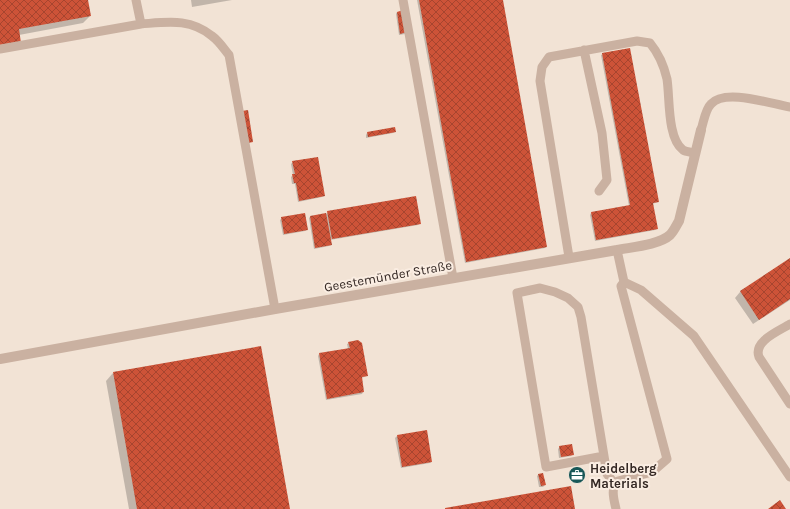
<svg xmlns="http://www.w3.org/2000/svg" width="790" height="509" viewBox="0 0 790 509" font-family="Karla,sans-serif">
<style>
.shadow{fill:#0003}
.building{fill:url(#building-cross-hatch)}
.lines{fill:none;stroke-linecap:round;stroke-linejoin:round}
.lane{stroke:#cab1a1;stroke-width:9}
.street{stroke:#cab1a1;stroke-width:10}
.labels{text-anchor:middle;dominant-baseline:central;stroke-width:4;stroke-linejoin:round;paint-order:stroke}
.street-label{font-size:13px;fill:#342824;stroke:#faede2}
.poi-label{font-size:13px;font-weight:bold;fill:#342824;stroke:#faede2;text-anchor:start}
</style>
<defs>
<pattern id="building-cross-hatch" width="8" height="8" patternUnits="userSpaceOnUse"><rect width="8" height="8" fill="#cd5338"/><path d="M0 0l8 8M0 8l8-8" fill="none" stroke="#a7452f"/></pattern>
</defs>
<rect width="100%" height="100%" fill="#f2e3d5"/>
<path class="shadow" d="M0,0h87l3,16 -7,7 -64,12z
M191,0h41l-40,7z
M417,0h85l44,247 -1,1 -80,15z
M397,12h5l3,22 -6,1 -3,-21z
M603,54l55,148 -6,2 5,25 -2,1 -60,11 -5,-26 1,-2 38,-7 -28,-151z
M394,128l1,4 -2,1 -27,5v-3l1,-2z
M293,162l31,34 -2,1 -24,5 -3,-18h-3l-1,-7 2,-2 -2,-11z
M328,212l92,11 -2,2 -88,15 1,5 -2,1 -15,3 -5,-31 1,-1 16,-3z
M282,218l25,11 -2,2 -22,4 -3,-15z
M790,259v41l-37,24 -18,-26 5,-6z
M349,343l18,33 -6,2 2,14 -1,2 -36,6 -8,-44 1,-2 29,-5 -1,-5z
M113,373l176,136h-160l-23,-128z
M426,431l5,31 -1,1 -29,5 -6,-30 2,-2z
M560,447l13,7 -2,2 -12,2 -1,-9z
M539,474l6,11 -2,2h-4l-2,-11z"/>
<path class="building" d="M0,0h88l3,16 -72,13 2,14 -21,4z
M419,0h84l44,247 -81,15z
M403,10l4,22 -7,2 -3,-22z
M630,48l29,154 -6,1 5,26 -62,11 -5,-28 39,-7 -28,-152z
M248,110l5,32 -5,1 -6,-32z
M395,127l1,5 -28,5 -1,-5z
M318,157l7,39 -26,5 -3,-18h-2l-2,-9h3l-3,-13z
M416,196l5,28 -89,15 -5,-28z
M305,213l3,17 -24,4 -3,-17z
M326,213l6,32 -17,3 -5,-32z
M790,258v41l-31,21 -19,-29z
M358,340l4,3 6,33 -6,1 2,15 -37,7 -8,-46 31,-5 -2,-6z
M261,346l29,163h-153l-24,-137z
M427,430l5,32 -30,5 -5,-32z
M572,444l2,11 -13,2 -2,-11z
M543,473l3,12 -5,1 -3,-12z
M571,486l4,23h-130v-1z
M780,500l6,9h-18z"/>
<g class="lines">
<path class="lane" d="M136,0l5,24c27,-2 49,-6 71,12 7,5 12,13 17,19l46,254
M403,0l50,278
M0,49l141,-25
M584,50l18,83 5,47 -8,11
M701,130c3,-9 4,-20 10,-26 14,-16 60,0 79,3
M617,250l7,32 17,8 53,46 96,141
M569,257l-29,-176 2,-14 7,-10 88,-16 13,2c9,11 14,23 17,36 3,19 0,59 16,71 3,2 8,2 12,3
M790,324c-11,7 -37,17 -31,33l31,47
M604,456l-58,11 -29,-174 23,-5 15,4 13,6 10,9 3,10 23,139 3,18 8,10
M616,509c-2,-9 -6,-22 2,-28l34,-9 15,-13 -46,-173 3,-4"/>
<path class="street" d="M0,359l275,-50 342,-59c15,-3 42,-5 53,-15 4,-4 6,-9 9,-14l22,-91"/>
</g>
<defs>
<g id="office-disc" transform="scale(0.9)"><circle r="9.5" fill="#185757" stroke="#faede2"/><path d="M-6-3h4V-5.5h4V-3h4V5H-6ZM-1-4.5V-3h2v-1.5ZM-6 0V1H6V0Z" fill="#fff"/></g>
</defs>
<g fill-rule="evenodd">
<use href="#office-disc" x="577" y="475"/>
</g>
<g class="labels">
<g class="street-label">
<text transform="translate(388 276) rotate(-10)">Geestemünder Straße</text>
</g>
<g class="poi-label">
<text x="590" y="468">Heidelberg<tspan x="590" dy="15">Materials</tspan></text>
</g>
</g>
</svg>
